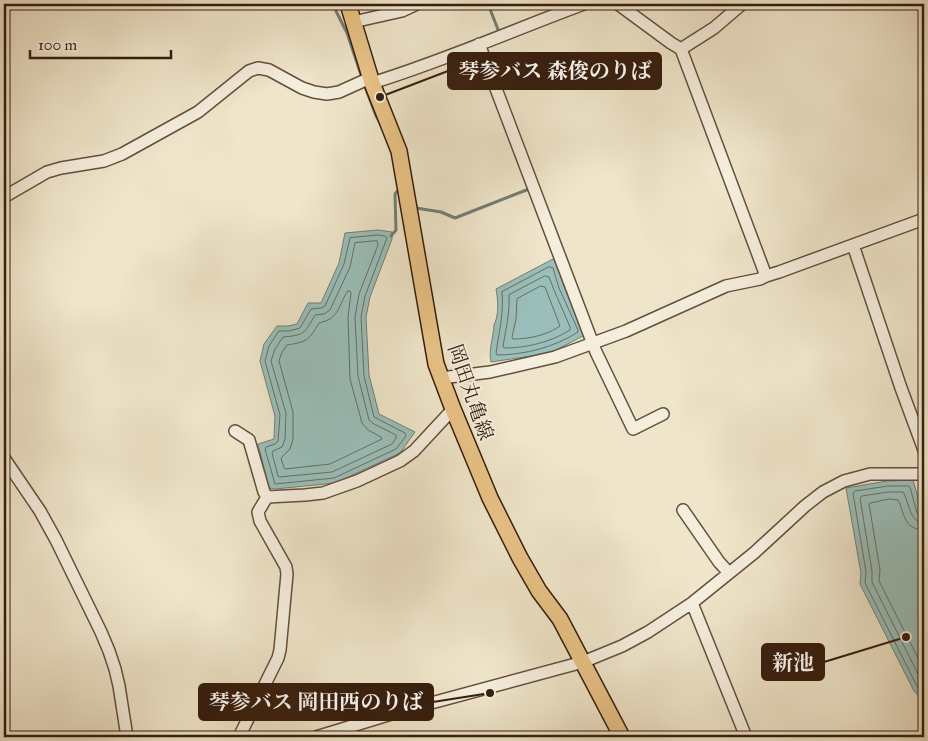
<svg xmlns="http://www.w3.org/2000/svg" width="928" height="741" viewBox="0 0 928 741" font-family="'IM FELL Great Primer','Noto Serif JP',serif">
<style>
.water{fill:#9abfba;stroke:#727e75}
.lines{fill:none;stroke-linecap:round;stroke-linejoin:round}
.shore{stroke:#686e64;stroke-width:1}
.stream{stroke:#727e75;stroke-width:3}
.minor-casing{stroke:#644f3c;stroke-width:14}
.major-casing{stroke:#351d0d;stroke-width:18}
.minor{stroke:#f5eedd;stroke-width:11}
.major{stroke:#e8c285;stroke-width:15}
.labels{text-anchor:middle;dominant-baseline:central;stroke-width:4;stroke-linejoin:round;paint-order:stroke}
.street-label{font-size:20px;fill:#351d0d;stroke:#f5eedd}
.leader{fill:none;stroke:#351d0d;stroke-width:2}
.callout-dot{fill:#351d0d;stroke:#f5eedd;stroke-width:2}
.callout{fill:#351d0d;stroke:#351d0d;stroke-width:2}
.callout-label{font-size:21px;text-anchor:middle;font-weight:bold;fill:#fff}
</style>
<rect width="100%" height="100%" fill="#efe5ca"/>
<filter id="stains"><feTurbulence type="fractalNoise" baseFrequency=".004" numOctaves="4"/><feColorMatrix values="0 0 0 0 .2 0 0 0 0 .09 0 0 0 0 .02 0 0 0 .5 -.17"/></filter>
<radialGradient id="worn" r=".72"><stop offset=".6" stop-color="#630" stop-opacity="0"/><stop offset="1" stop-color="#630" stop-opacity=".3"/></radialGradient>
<path class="water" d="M378,230l14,2v7l-22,58 -4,20 3,58 10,39 36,18 -15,21 -65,30 -60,6 -6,-1 -11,-44 16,-5 1,-23 -15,-55 4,-17 13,-18h11l9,-2 11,-21h13l18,-40 6,-30z
M553,259l3,4 8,23 21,47v2l-31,16 -16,4 -47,7c-3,-12 3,-26 3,-38l1,-1c4,-11 3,-23 1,-34z
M913,480l11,39v183l-10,-11 -54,-107 1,-11 -15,-85 41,-7z"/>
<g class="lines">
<path class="shore" d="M378,235l7,1 2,2 -22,58 -4,21 3,59 10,41 31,16 1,3 -10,13 -62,29 -59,6 -10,-35 1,-2 9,-3 3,-3 2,-26 -15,-54 4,-15 10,-15h10l11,-3 11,-19 10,-1 4,-2 19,-42 6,-26z
M377,241l1,4 -19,49 -4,23 3,59 11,44 5,4 22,11v3l-4,6 -60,28 -53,5 -1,-1 -6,-23 1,-2 9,-4 3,-8 1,-26 -15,-52 4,-12 8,-12c22,-2 21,-3 32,-22l9,-1 6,-4 20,-43 5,-24z
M549,267l4,1 6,20 19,42v2c-23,15 -54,23 -81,23l-1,-2c3,-22 8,-39 6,-61z
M545,276l4,1 5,13 16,37v3c-19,12 -43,18 -66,18l-1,-2c3,-17 7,-34 6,-51z
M541,286l4,1 15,39c-13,9 -30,13 -47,13l-1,-2 4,-18 1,-20z
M348,291h2l1,2 -3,24 2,62 12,44 6,7 13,7 1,2 -52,25 -45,5 -1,-1 -3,-10 9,-9 3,-10v-27l-14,-51 3,-9 5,-7c20,-3 22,-5 32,-22 22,-5 18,-17 29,-32z
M924,516h-4l-3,-3 -7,-26 -2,-1h-20l-33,5 -2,2 13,79 -1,11 53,105 6,7
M924,523c-16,-2 -14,-20 -21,-31h-15l-26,4 -2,2 12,73v11l52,104
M924,530c-21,-1 -19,-16 -26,-30l-9,-1 -19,4 -1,1 11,66 -1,11 45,89"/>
<path class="stream" d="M334,4l2,7 11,22 15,45
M488,4l11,28
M364,84l12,32 6,10
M415,206l1,2 25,4 14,6 74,-29v2
M391,236l5,-6 -1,-36 5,-6"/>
<g class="minor-casing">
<path id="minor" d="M618,4l53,39 10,6 85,227
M353,22l49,-11 15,-7
M479,44l117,308 37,77 30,-15
M681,49l33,-21 28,-24
M372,83c72,-22 141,-53 212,-79
M4,197l43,-25 14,-4 43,-7 18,-7 76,-42 51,-41 9,-3 11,2 33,18 12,4 13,2 12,-2 31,-14
M853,245l48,143 23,62
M441,378l49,-6 65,-15 71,-26 100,-45 34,-7 6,-3 13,-4 145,-53
M235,431l14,9 15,52 3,5
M4,458l36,53 16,29 45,92 8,19 6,18 4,17 8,51
M267,497l38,-2 18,-2 34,-12 43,-20 14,-10 39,-42
M683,510l36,52 10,11
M692,603l54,134
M239,737l39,-79 2,-8 7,-76 -1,-7 -26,-46 -2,-9 9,-15
M316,737l82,-25 185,-50 39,-16 26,-14 44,-29 62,-50 51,-47 18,-14 21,-11 26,-7h54"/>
</g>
<g class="major-casing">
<path id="major" d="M348,4l24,79 27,68 37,213 17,45 37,89 30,60 19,33 21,28 62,118"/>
</g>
<use href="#minor" class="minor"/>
<use href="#major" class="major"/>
</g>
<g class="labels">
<g class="street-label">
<text transform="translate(471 392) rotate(71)">岡田丸亀線</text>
</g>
</g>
<path class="leader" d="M380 97L448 71M906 637L824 662M490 693L433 702"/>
<g class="callout-dot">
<circle cx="380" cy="97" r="5"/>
<circle cx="906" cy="637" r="5"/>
<circle cx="490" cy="693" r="5"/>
</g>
<g class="callout">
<rect x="448" y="53" width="213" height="36" rx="5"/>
<rect x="762" y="644" width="62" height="36" rx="5"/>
<rect x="199" y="684" width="234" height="36" rx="5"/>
</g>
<g class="callout-label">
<text x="555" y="78">琴参バス 森俊のりば</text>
<text x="793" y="670">新池</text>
<text x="316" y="709">琴参バス 岡田西のりば</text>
</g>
<rect width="928" height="741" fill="none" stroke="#efe5ca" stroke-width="20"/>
<rect x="5" y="5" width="918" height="731" fill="none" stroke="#351d0d" stroke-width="2.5"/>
<rect x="10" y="10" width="908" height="721" fill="none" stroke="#351d0d"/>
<path d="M30 50v8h141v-8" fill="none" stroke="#351d0d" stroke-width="2.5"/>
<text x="38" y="50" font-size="15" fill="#351d0d" stroke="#f5eedd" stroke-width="4" paint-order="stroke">100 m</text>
<rect width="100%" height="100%" filter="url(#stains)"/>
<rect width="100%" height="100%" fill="url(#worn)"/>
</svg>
